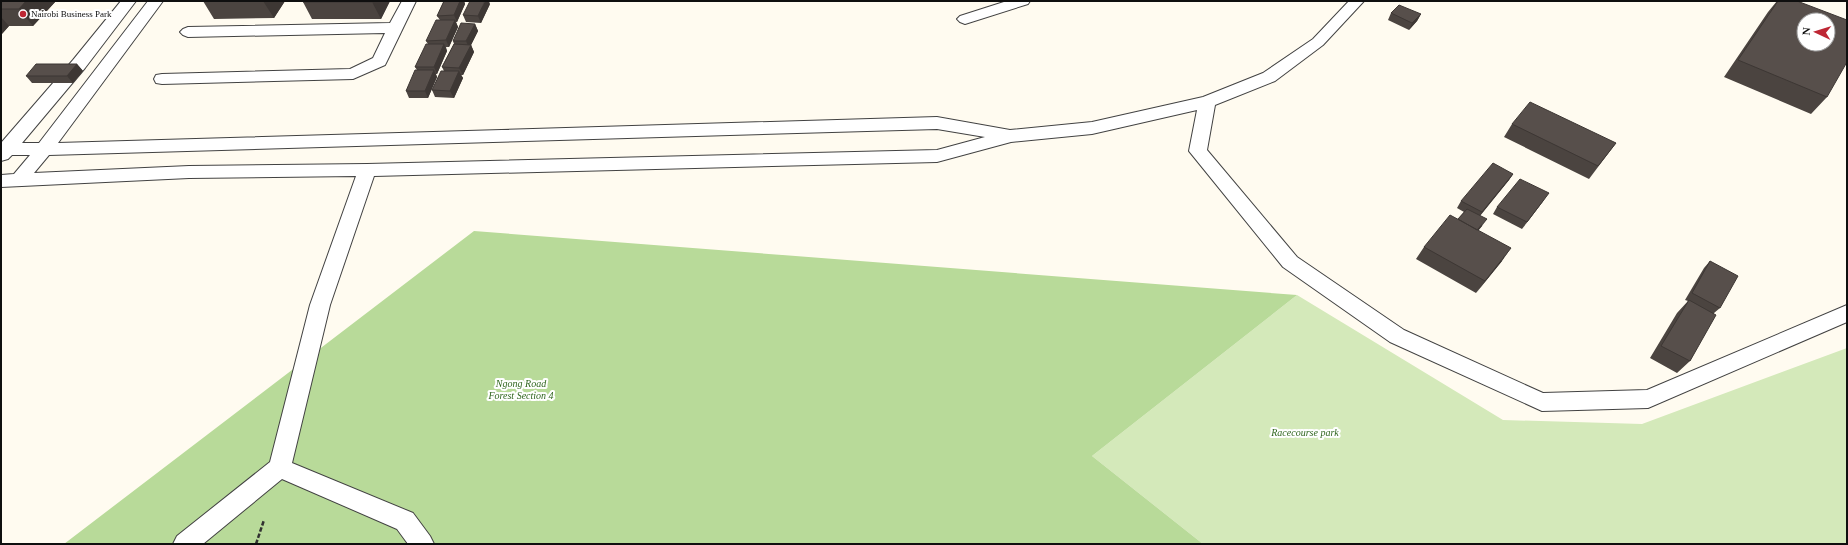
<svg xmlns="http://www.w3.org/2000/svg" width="1848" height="545" viewBox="0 0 1848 545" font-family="Georgia,serif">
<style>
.green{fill:#d4e9ba}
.forest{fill:#b8da99}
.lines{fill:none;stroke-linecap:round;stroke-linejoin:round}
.lane-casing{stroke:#424242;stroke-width:2}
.path{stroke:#313131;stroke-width:2.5;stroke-dasharray:4.5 2;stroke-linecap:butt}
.lane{fill:#fff;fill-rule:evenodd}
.wall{fill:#4b4440}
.shaded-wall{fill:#3d3734}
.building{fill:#574f4b;stroke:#3d3734;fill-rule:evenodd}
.poi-dot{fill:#be2734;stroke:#fff;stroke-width:1.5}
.labels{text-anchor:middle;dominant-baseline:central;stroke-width:4;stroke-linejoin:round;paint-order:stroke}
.far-poi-label{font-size:9px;fill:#0f0f0f;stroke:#fff;text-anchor:start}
.park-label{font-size:10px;font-style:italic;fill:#30661f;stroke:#fff}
</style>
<rect width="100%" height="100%" fill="#fffbf0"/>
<path class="green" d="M1297,295l206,125 139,4 205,-76v196h-644l-111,-88z"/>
<path class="forest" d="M474,231l823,64 -205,161 111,88h-1139z"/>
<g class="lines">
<g class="lane-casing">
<path id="lane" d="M121,1h15l-51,67 -63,75h17l109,-142h15l-105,142 879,-26 73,13 82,-8 111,-25 60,-24 50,-34 36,-38h15l-41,44 -48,36 -60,24 -8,45 90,107 107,73 139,63 104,-3 200,-85v17l-199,86 -106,3 -152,-69 -107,-75 -94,-116 8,-41 -105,24 -81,8 -74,20 -563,14 -44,129 -38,158 121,50 17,23 4,8h-26l-11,-15 -115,-50 -79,65h-30l4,-8 93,-74 40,-157 46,-129 -167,2 -188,9v-12l13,-1 16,-19h-18l-4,4 -7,2v-18l72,-83zM937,129l48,8 -48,13 -570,14 -178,2 -155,7 15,-18z
M402,1h14l-29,60 -2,4 -32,14 -191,5 -6,-1 -2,-4 2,-4 6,-1 188,-5 23,-11 12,-25 -197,4 -5,-2 -3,-3 3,-3 5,-2 202,-4z
M1007,1h23l-2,3 -63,20 -5,-2 -3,-3 3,-3z"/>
</g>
<path class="path" d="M256,544l8,-24"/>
<use href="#lane" class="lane"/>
</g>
<path class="wall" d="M1,1h55l-23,25h-24l-8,9z
M203,1h82l-11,17 -60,1z
M303,1h87l-9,18h-69l-9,-17z
M444,1h20l1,3 -8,18h-1l2,5 -9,20h-3l1,4 -10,23h-1l1,3 -9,21h-19l-3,-7 11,-21 -2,-3 13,-23 -2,-3 14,-21 -3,-4z
M1777,1h20l30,96 -16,17 -87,-37 44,-65z
M490,4l-9,19 -15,-1 -3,-7z
M1391,13l30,1 -4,7 -8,9 -21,-10z
M475,24l3,7 -7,14 3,7 -11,23h-2l2,3 -9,20 -19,-1 -3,-7 12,-19 -2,-4 12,-23 -1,-3z
M77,64l6,7 -10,12h-41l-6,-7z
M1512,124l104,19 -27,36 -85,-42z
M1513,174l-4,6 -29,36 2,10 -4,5 24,30 -26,32 -60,-34 8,-12 34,-28 6,-7 -7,-4 4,-7z
M1544,200l-22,29 -29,-15 4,-7z
M1710,261l10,47 -6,5 -24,48 -13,12 -27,-15 27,-45 11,-12 -3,-1 19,-32z"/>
<path class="shaded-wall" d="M26,1h30l-23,25 -14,-17z
M263,1h22l-11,17z
M372,1h18l-9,18 -9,-17z
M460,1h4l1,3 -8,18 -3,-7z
M485,1h4l1,3 -9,19 -3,-7z
M1421,14l-4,7 -8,9 3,-7z
M1,17l8,9 -8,9z
M455,20l3,7 -9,20 -3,-7z
M475,24l3,7 -7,14 3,7 -11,23 -4,-7 10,-20 -3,-7z
M444,44l3,7 -10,23 -3,-7z
M77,64l6,7 -10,12 -6,-7z
M434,70l3,7 -9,21 -3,-7z
M459,71l4,7 -9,20 -4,-7z
M1513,174l-4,6 -32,39 5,-7z
M1549,193l-5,7 -22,29 5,-7z
M1487,219l-5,7 -12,14 5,-7z
M1511,248l-9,13 -26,32 9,-12z"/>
<path class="building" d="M1,1h25l-7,8h-18z
M303,1h69v1h-69z
M444,1h16l-6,14 -17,1z
M470,1h15l-7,15 -15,-1z
M1778,1h19l50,19v42l-20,35 -89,-37zM1804,20h24v24h-24z
M1399,5l22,9 -9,9 -21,-10z
M436,20h19l-9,20 -20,1z
M461,23l14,1 -9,17h-13z
M426,44h18l-10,23h-19z
M454,44l17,1 -12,23 -17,-1z
M36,64h41l-10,12h-41z
M415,70h19l-9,21h-19z
M441,71h18l-9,20 -18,-1z
M1530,102l86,41 -18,23 -86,-42z
M1493,163l20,11 -31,38 -21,-11z
M1520,179l29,14 -22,29 -30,-15z
M1467,209l20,10 -10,11 -19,-11z
M1450,215l61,33 -26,33 -61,-34z
M1710,261l28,15 -18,32 -28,-15z
M1689,300l27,15 -26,46 -29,-15z"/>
<circle class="poi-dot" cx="23" cy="14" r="4"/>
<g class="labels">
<g class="far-poi-label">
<text x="31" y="14">Nairobi Business Park</text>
</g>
<g class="park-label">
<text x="521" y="383">Ngong Road<tspan x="521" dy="12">Forest Section 4</tspan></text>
<text x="1305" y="432">Racecourse park</text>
</g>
</g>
<rect width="1848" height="545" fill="none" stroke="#0f0f0f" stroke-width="4"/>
<g transform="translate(1816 32) rotate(274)"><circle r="19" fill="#ffffff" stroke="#9f9f9f"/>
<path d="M0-3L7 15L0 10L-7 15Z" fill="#be2734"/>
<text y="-6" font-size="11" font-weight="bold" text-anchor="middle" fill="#0f0f0f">N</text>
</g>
</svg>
